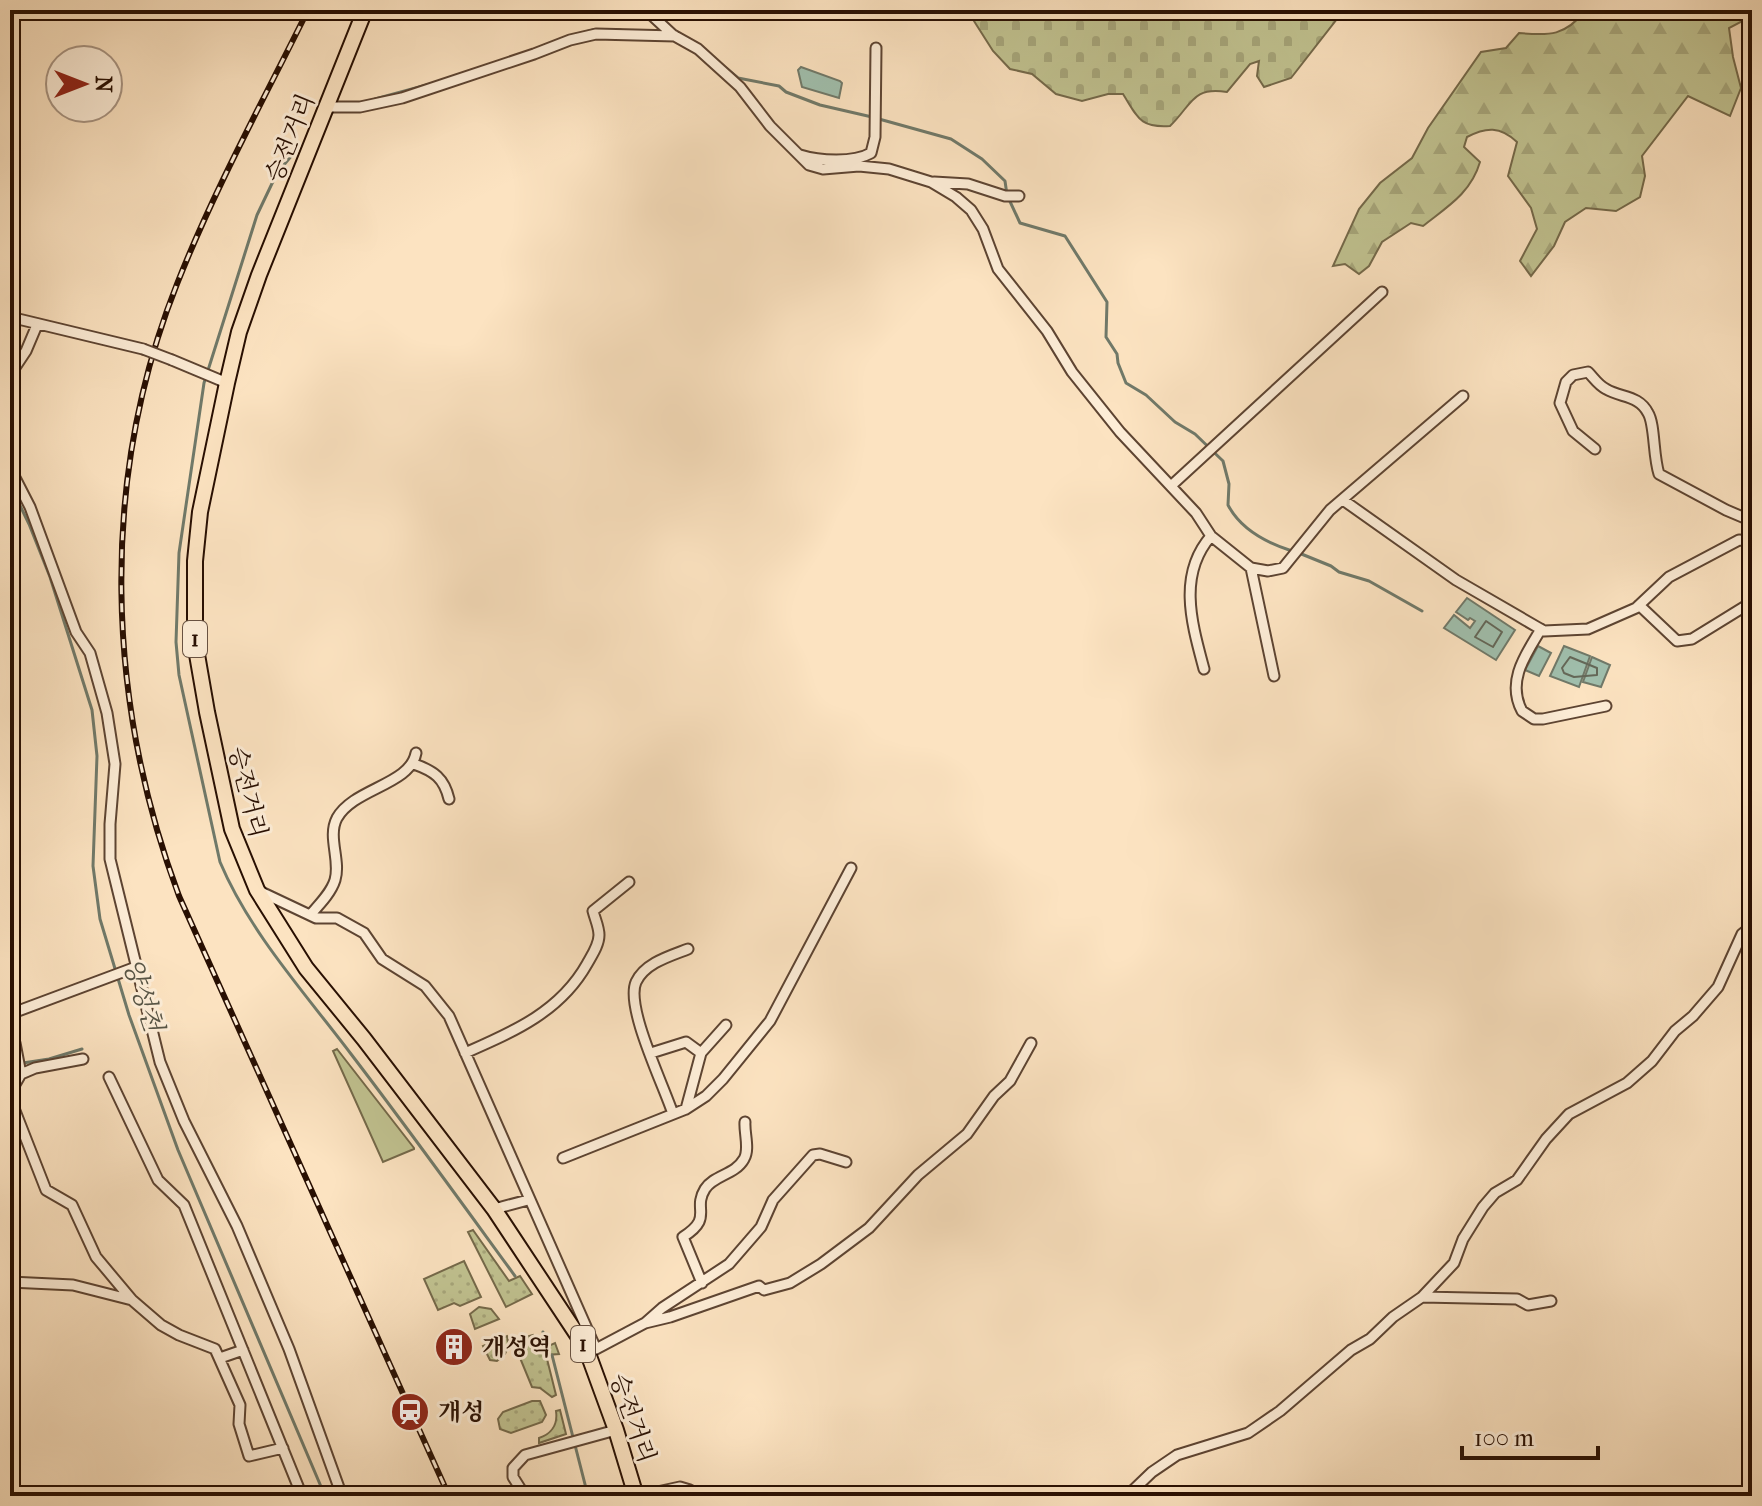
<svg xmlns="http://www.w3.org/2000/svg" width="1762" height="1506" viewBox="0 0 1762 1506" font-family="'IM FELL French Canon','Noto Serif KR',serif">
<style>
.grass{fill:url(#grass-dots);stroke:#74694a;stroke-width:2}
.forest{fill:url(#forest-firs);stroke:#74694a;stroke-width:2}
.cemetery{fill:url(#cemetery-stones);stroke:#74694a;stroke-width:2}
.park{fill:#c1c391;stroke:#74694a;stroke-width:2}
.water{fill:#a0bfad;stroke:#707969;stroke-width:2}
.lines{fill:none;stroke-linecap:round;stroke-linejoin:round}
.shore{stroke:#646758;stroke-width:2}
.stream{stroke:#707969;stroke-width:3}
.minor-casing{stroke:#5d4432;stroke-width:13}
.primary-casing{stroke:#280f02;stroke-width:18}
.minor{stroke:#fdedd7;stroke-width:9}
.primary{stroke:#fce3c1;stroke-width:14}
.rail-casing{stroke:#280f02;stroke-width:6}
.rail{stroke:#fdedd7;stroke-width:3;stroke-dasharray:9;stroke-linecap:butt}
.minor-bridge-casing{stroke:#5d4432;stroke-width:13;stroke-linecap:butt}
.minor-bridge{stroke:#fdedd7;stroke-width:9}
.labels{text-anchor:middle;dominant-baseline:central;stroke-width:6;stroke-linejoin:round;paint-order:stroke}
.shield{fill:#fdedd7;stroke:#685242;stroke-width:2}
.shield-label{font-size:22px;font-weight:bold;fill:#280f02}
.street-label{font-size:24px;fill:#280f02;stroke:#fdedd7}
.poi-label{font-size:24px;font-weight:bold;fill:#280f02;stroke:#fdedd7;text-anchor:start}
.water-label{font-size:26px;font-style:italic;fill:#585546;stroke:#fdedd7}
</style>
<defs>
<pattern id="grass-dots" width="8" height="8" patternUnits="userSpaceOnUse" patternTransform="scale(2)"><rect width="8" height="8" fill="#c1c391"/><path d="M2 2h.1M6 6h.1" fill="none" stroke="#a6a67b" stroke-width="1.8" stroke-linecap="round"/></pattern>
<pattern id="forest-firs" width="22" height="20" patternUnits="userSpaceOnUse" patternTransform="scale(2)"><rect width="22" height="20" fill="#c1c391"/><path d="M5 1l3.5 6h-7zM16 11l3.5 6h-7z" fill="#a6a67b"/></pattern>
<pattern id="cemetery-stones" width="16" height="16" patternUnits="userSpaceOnUse" patternTransform="scale(2)"><rect width="16" height="16" fill="#c1c391"/><path d="M2 7V4a2 2 0 0 1 4 0v3zM10 15v-3a2 2 0 0 1 4 0v3z" fill="#a6a67b"/></pattern>
</defs>
<rect width="100%" height="100%" fill="#fce3c1"/>
<filter id="stains"><feTurbulence type="fractalNoise" baseFrequency=".0025" numOctaves="4"/><feColorMatrix values="0 0 0 0 .2 0 0 0 0 .09 0 0 0 0 .02 0 0 0 .5 -.17"/></filter>
<radialGradient id="worn" r=".72"><stop offset=".6" stop-color="#630" stop-opacity="0"/><stop offset="1" stop-color="#630" stop-opacity=".3"/></radialGradient>
<path class="grass" d="M473,1230l36,51 11,-5 12,18 -26,13 -38,-75z
M464,1261l17,36 -21,9 -6,-3 -16,7 -14,-31z
M479,1307l12,2 8,10 -24,10 -5,-15z
M533,1335l6,12 5,1 11,-5 4,11 -13,1 10,40 -4,2 -12,-9 -8,-1 -14,-34 1,-14z
M507,1336c3,11 0,19 -10,25l-7,-1 -7,-14z
M532,1401h8l6,14 -4,7 -31,11 -11,-4 -2,-10 5,-7z
M560,1410l6,24 -27,9v-5c12,-4 19,-13 17,-27z"/>
<path class="forest" d="M1586,10h164l2,6 -23,12 4,29 8,31 -11,28 -42,-20 -46,60 3,20 -5,21 -24,14 -30,-3 -21,14 -11,24 -23,30 -11,-15 17,-32 -6,-21 -23,-32 9,-34c-17,-16 -31,-15 -50,-5l-3,10 16,15c-9,31 -33,45 -57,64l-12,-3 -29,19 -13,24 -10,8 -14,-10 -12,2 26,-57 21,-26 32,-25 16,-30 53,-76 25,-4 13,-15c31,3 46,3 67,-23z"/>
<path class="cemetery" d="M967,10h363l10,5 -49,63 -27,9 -7,-11 2,-15 -9,3 -23,28c-35,-6 -35,13 -57,34 -30,2 -32,-8 -47,-32h-15l-26,7 -26,-7 -24,-20 -22,-5 -17,-18z"/>
<path class="park" d="M337,1049l77,99v1l-31,13 -50,-111z"/>
<path class="water" d="M801,67l39,14 2,2 -3,15 -37,-11 -4,-17z
M1467,598l48,32 -19,30 -52,-32 10,-13 16,13 5,-7 -5,-3 -2,2 -12,-8z
M1538,646l13,7 -12,23 -14,-6z
M1564,646l26,10 -11,31 -29,-11z
M1592,657l18,8 -9,22 -18,-5z"/>
<g class="lines">
<path class="shore" d="M1486,621l16,11 -9,15 -18,-10z
M1570,657l27,11v7l-23,2 -10,-4 -2,-5z"/>
<path class="stream" d="M601,30h20
M578,34l15,-4
M702,47l12,11
M726,68l12,10 41,8 7,6 34,13 52,12
M375,99l59,-16
M879,119l72,20 31,20 23,22 2,14 13,28 45,13 42,66 -1,35 11,17 1,9 8,20 20,12 29,27 20,12 28,27 6,23 -1,21c13,25 39,38 64,46
M293,154l-16,19 -20,42 -53,168 -25,170 -3,89 3,33 41,187c30,71 85,131 131,192 56,73 110,148 164,222
M10,485l19,39 21,53 42,133 5,46 -4,110 7,53 29,96 49,135 147,346
M1299,553l32,13 8,6 30,9 53,30
M10,1065l39,-6 33,-10
M543,1332l5,12
M552,1355l36,141"/>
<g class="minor-casing">
<path id="minor" d="M646,10l27,25 25,14 42,38 30,39 39,39 14,4 36,-3 30,3 42,13 25,15 15,13 12,19 15,40 49,62 25,41 48,60 76,81 15,23 40,32 17,3 15,-3 47,-58 133,-114
M326,107h34l42,-9 132,-44 36,-14 26,-6 79,2
M800,155c19,6 54,8 71,-2l4,-16 1,-89
M934,182l34,2 37,12h14
M10,317l133,32
M172,360l55,23
M10,375l16,-24 11,-26
M1595,449l-22,-18 -13,-28 6,-21 7,-7 15,-3c6,6 10,13 18,17 15,9 33,6 42,24 7,11 5,43 11,61l67,36 26,11
M10,468l20,39 46,125 14,21 17,60 8,51 -5,60v35l50,203 24,59 53,105 52,123 53,147
M1172,485l210,-193
M1343,500l113,80 88,51 44,-2 48,-21 33,-31 70,-37 13,1
M1251,568l23,108
M1639,605l38,36 15,-2 60,-37
M1541,629c-15,25 -35,52 -19,82l12,8h9l63,-13
M1204,669c-12,-45 -27,-94 7,-133
M414,764c20,7 30,14 35,35
M261,892l55,26h21l27,15 18,26 43,27 24,30 147,333 -10,-1
M310,915c9,-10 21,-22 25,-35 6,-20 -8,-43 2,-62 17,-30 73,-33 79,-65
M10,1014l126,-47
M15,1043l6,31
M465,1053c48,-21 95,-41 122,-89 5,-9 12,-19 12,-29 0,-8 -4,-16 -6,-24l36,-29
M651,1053l35,-11 15,11
M109,1077l49,103 26,25 118,291
M10,1093l11,-19 14,-6 48,-9
M10,1098l36,92 26,15 24,52 36,43 29,25 18,10 36,14 25,56 -1,19 10,32 34,-8
M686,1109l15,-56 25,-28
M673,1114c-9,-28 -48,-107 -37,-132 9,-19 34,-26 52,-33
M563,1158l123,-49 20,-13 17,-17 47,-58 81,-153
M494,1209l34,-9
M10,1282l63,3 59,15
M702,1283l-19,-46c31,-20 9,-27 22,-48 9,-14 30,-14 39,-30 6,-10 0,-26 1,-37
M1422,1297l32,-34 9,-24 20,-32 12,-14 22,-13 29,-41 23,-25 58,-31 25,-22 23,-30 18,-15 25,-29 24,-53 10,-8
M645,1323l25,-6 89,-31 5,4 26,-7 31,-19 48,-36 49,-53 49,-41 27,-38 16,-15 21,-38
M596,1349l49,-26 17,-15 67,-44 32,-37 12,-27 40,-45 7,-1 26,8
M220,1358l23,-8
M394,1496l17,-4 4,4
M525,1496l-12,-19v-9l12,-13 91,-25
M639,1496l41,-9 10,3 2,6
M1127,1496l25,-24 25,-17 71,-22 32,-22 71,-61 19,-11 23,-22 29,-20 95,2 11,6 23,-4"/>
</g>
<g class="primary-casing">
<path id="primary" d="M365,10l-106,265 -20,57 -12,51 -27,129 -5,49v82l12,69 25,117 25,61 49,78 58,71 130,170 92,139 30,82 20,66"/>
</g>
<use href="#minor" class="minor"/>
<use href="#primary" class="primary"/>
<g class="rail-casing">
<path id="rail" d="M308,10c-45,91 -94,180 -131,274 -78,196 -71,416 2,612l270,600"/>
</g>
<use href="#rail" class="rail"/>
<g class="minor-bridge-casing">
<path id="minor-bridge" d="M143,349l29,11"/>
</g>
<use href="#minor-bridge" class="minor-bridge"/>
</g>
<defs>
<g id="building-disc" transform="scale(2)"><circle r="9.5" fill="#8f2418" stroke="#fdedd7"/><path d="M-4-6H4V6H1V3H-1V6H-4ZM-2.5-4.3h1.7v1.8h-1.7ZM.8-4.3h1.7v1.8H.8ZM-2.5-1h1.7V.8h-1.7ZM.8-1h1.7V.8H.8Z" fill="#fff"/></g>
<g id="station-disc" transform="scale(2)"><circle r="9.5" fill="#8f2418" stroke="#fdedd7"/><path d="M-3-6H3Q5-6 5-4V2Q5 4 3 4L4.5 6H3L1.5 4h-3L-3 6H-4.5L-3 4Q-5 4-5 2V-4Q-5-6-3-6ZM-3.5-4v3h7v-3ZM-3.5 1v1.5H-2V1ZM2 1v1.5H3.5V1Z" fill="#fff"/></g>
</defs>
<g fill-rule="evenodd">
<use href="#building-disc" x="454" y="1347"/>
<use href="#station-disc" x="410" y="1412"/>
</g>
<g class="labels">
<g class="shield">
<rect x="183" y="621" width="24" height="36" rx="6"/>
<rect x="571" y="1326" width="24" height="36" rx="6"/>
</g>
<g class="shield-label">
<text x="195" y="639">1</text>
<text x="583" y="1344">1</text>
</g>
<g class="street-label">
<text transform="translate(290 138) rotate(-68)">승전거리</text>
<text transform="translate(248 792) rotate(76)">승전거리</text>
<text transform="translate(633 1418) rotate(71)">승전거리</text>
</g>
<g class="poi-label">
<text x="482" y="1347">개성역</text>
<text x="438" y="1412">개성</text>
</g>
<g class="water-label">
<text transform="translate(143 995) rotate(72)">양성천</text>
</g>
</g>
<rect width="1762" height="1506" fill="none" stroke="#fce3c1" stroke-width="40"/>
<rect x="12" y="12" width="1738" height="1482" fill="none" stroke="#280f02" stroke-width="4"/>
<rect x="20" y="20" width="1722" height="1466" fill="none" stroke="#280f02" stroke-width="2"/>
<g transform="translate(84 84) rotate(90)"><circle r="38" fill="#fdedd7" stroke="#a89482" stroke-width="2"/>
<path d="M0-6L14 30L0 20L-14 30Z" fill="#8f2418"/>
<text y="-12" font-size="22" font-weight="bold" text-anchor="middle" fill="#280f02">N</text>
</g>
<path d="M1462 1446v12h136v-12" fill="none" stroke="#280f02" stroke-width="4"/>
<text x="1474" y="1446" font-size="24" fill="#280f02" stroke="#fdedd7" stroke-width="6" paint-order="stroke">100 m</text>
<rect width="100%" height="100%" filter="url(#stains)"/>
<rect width="100%" height="100%" fill="url(#worn)"/>
</svg>
